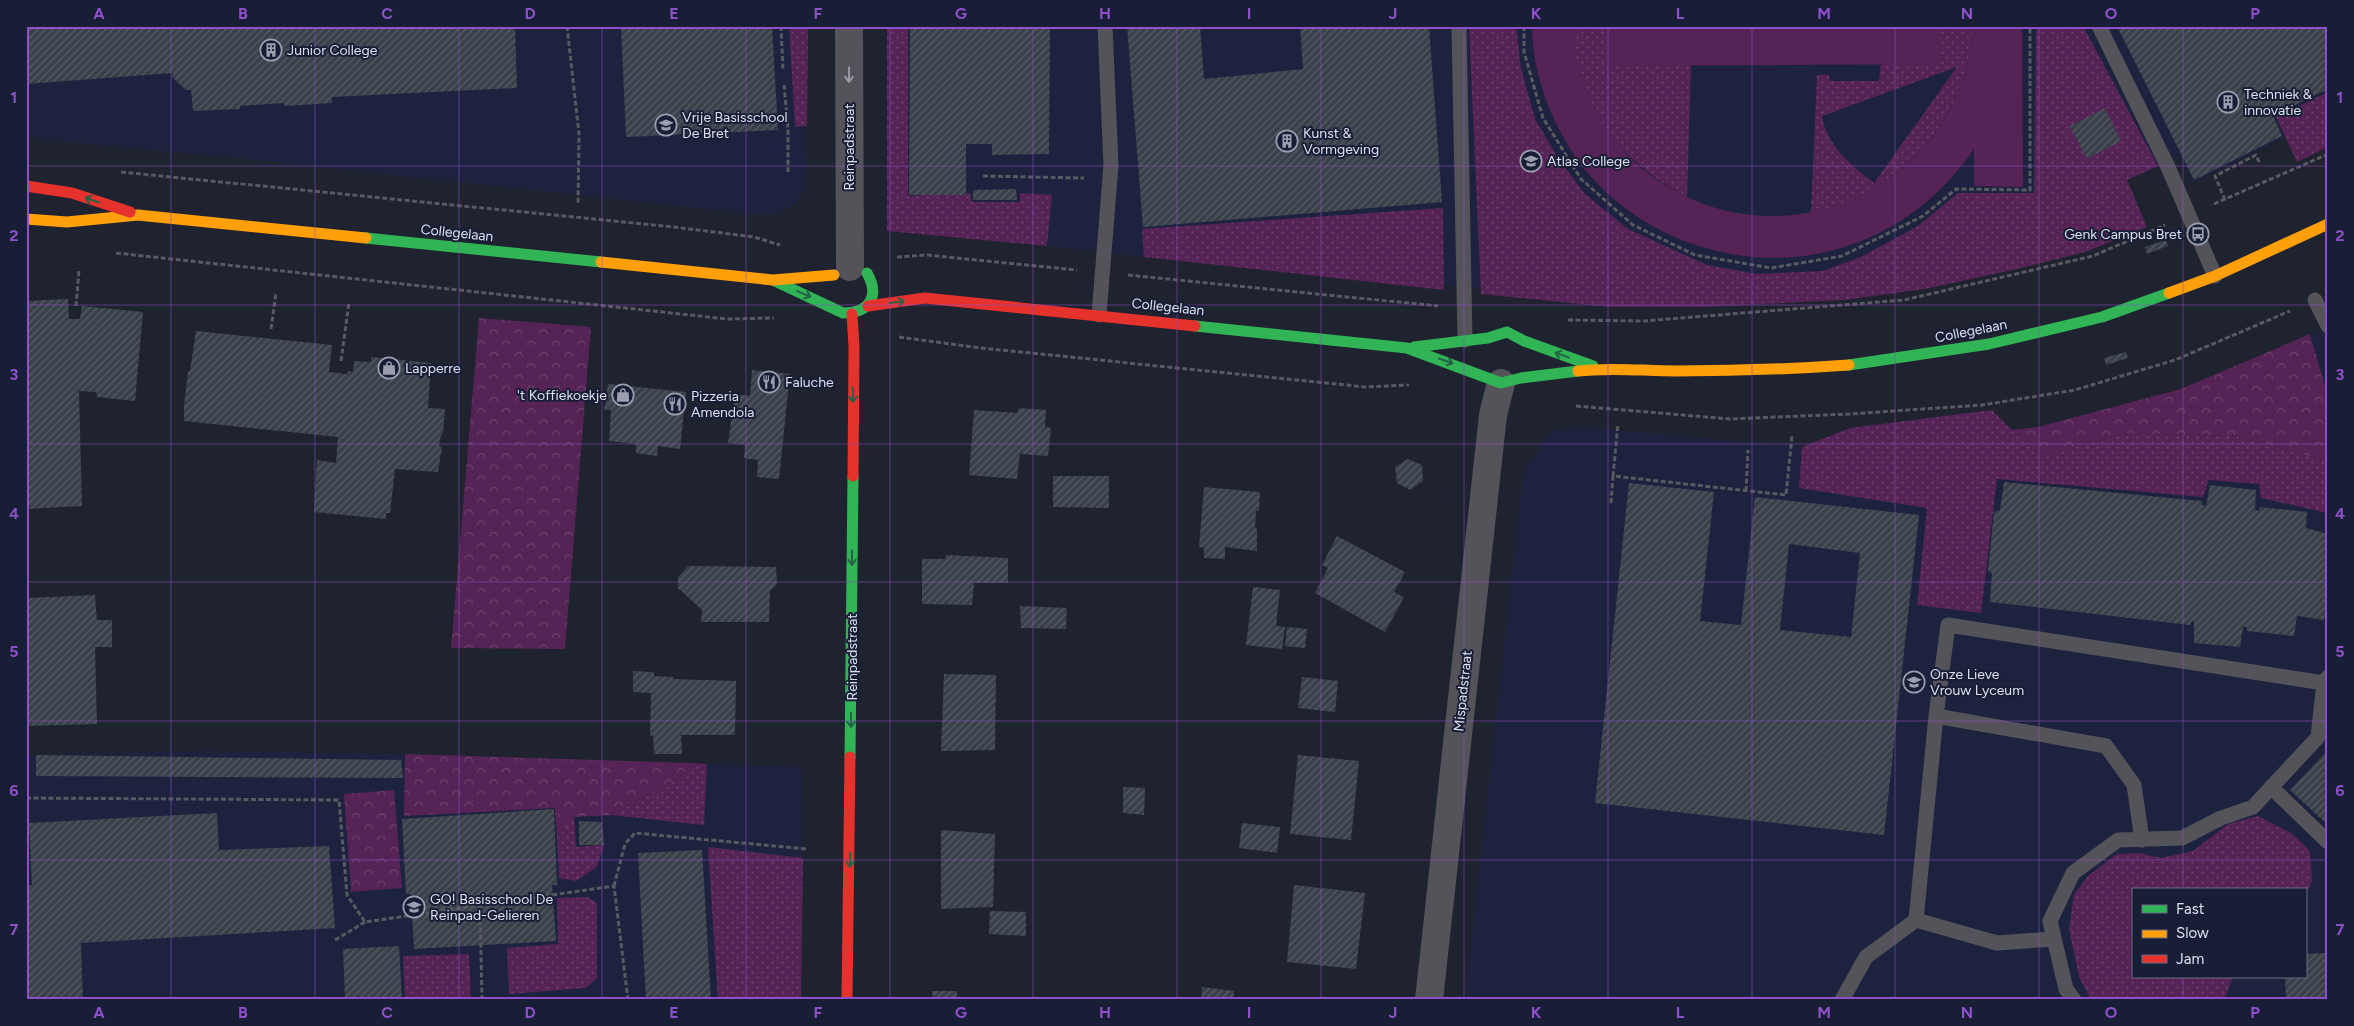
<svg xmlns="http://www.w3.org/2000/svg" width="2354" height="1026" viewBox="0 0 2354 1026" font-family="Figtree,sans-serif">
<style>
.built{fill:#1d233f;fill-rule:evenodd}
.grass{fill:url(#grass-dots);fill-rule:evenodd}
.forest{fill:url(#forest-crowns)}
.pitch{fill:#552355}
.building{fill:url(#building-hatch);fill-rule:evenodd}
.lines{fill:none;stroke-linecap:round;stroke-linejoin:round}
.path{stroke:#585961;stroke-width:3;stroke-dasharray:5 2.5;stroke-linecap:butt}
.lane{stroke:#55535a;stroke-width:15}
.street{stroke:#55535a;stroke-width:28}
.fast{stroke:#30b455;stroke-width:11}
.slow{stroke:#ff9f0a;stroke-width:11}
.jam{stroke:#e5322d;stroke-width:11}
.oneway{stroke:#989aa6}
.oneway2{stroke:#236244}
.grid{fill:none;stroke:#8e50c9;stroke-width:1;stroke-opacity:0.55}
.labels{text-anchor:middle;dominant-baseline:central;stroke-width:4;stroke-linejoin:round;paint-order:stroke}
.poi-label{font-size:14px;fill:#dce1f2;stroke:#181e36;text-anchor:start}
.street-label{font-size:14px;fill:#dce1f2;stroke:#181e36}
.neatline{fill:none;stroke:#8e50c9;stroke-width:2}
.grid-label{font-size:16px;text-anchor:middle;font-weight:bold;fill:#8e50c9}
</style>
<defs>
<pattern id="grass-dots" width="8" height="8" patternUnits="userSpaceOnUse" patternTransform="scale(1.25)"><rect width="8" height="8" fill="#552355"/><path d="M2 2h.1M6 6h.1" fill="none" stroke="#6d436e" stroke-width="1.8" stroke-linecap="round"/></pattern>
<pattern id="forest-crowns" width="20" height="18" patternUnits="userSpaceOnUse" patternTransform="scale(1.25)"><rect width="20" height="18" fill="#552355"/><path d="M2 6a3 3 0 1 1 6 0M12 15a3 3 0 1 1 6 0" fill="none" stroke="#6d436e"/></pattern>
<pattern id="building-hatch" width="6" height="6" patternUnits="userSpaceOnUse" patternTransform="scale(1.25)"><rect width="6" height="6" fill="#3a404a"/><path d="M-1 1l2-2M0 6l6-6M5 7l2-2" fill="none" stroke="#565b65"/></pattern>
</defs>
<rect width="100%" height="100%" fill="#1f222f"/>
<path class="built" d="M26,26h779l-2,57 3,85 -2,20 -8,15 -17,10 -17,2 -505,-55 -231,-22z
M893,26h1435v66l-52,25 10,20 -94,46 -13,-27 -52,24 20,46 -517,76 -486,-45 -250,-29z
M2328,325v72l-18,-63z
M1992,410l47,47 289,4v539h-863l58,-526 28,-43 30,-4 221,20 48,-19zM2133,890h172v87h-172z
M207,751l198,3 396,13 2,47 -2,186h-775v-245z"/>
<path class="grass" d="M789,26h19l-1,100 -12,1z
M887,26h21v170l62,-3 2,9h48v-9l32,2 -5,51 -160,-15z
M1469,26h47l5,42 14,51 23,39 28,37 42,34 79,36 50,9 65,-3 39,-14 57,-31 40,-33h76l2,-165 5,-2h42l75,140 -31,14 20,47 -62,25 -68,17 -92,20 -81,11 -139,7h-95l-129,-13z
M1573,26h33v40l85,-1 -4,132c-65,-33 -114,-95 -114,-171z
M1938,26h35c-4,92 -73,168 -162,187l6,-138h12l1,6h49l2,-17h56zM1957,67l-83,116c-22,-17 -48,-38 -52,-67z
M2328,92v55l-31,15 -21,-45z
M1443,208l1,82 -300,-33 -2,-28z
M1992,410l47,47 88,-24 107,3 94,25v52l-67,-15 -2,-14 -50,-4 -6,17 -206,-18 -16,134 -64,-8 10,-97 -128,-20 3,-41 48,-19z
M693,763l14,1 -3,61 -93,-10 68,-37z
M2258,816l33,17 19,18 2,30 -7,16v-7h-172v87h100l-9,23h-133l-12,-23 -10,-48 5,-35 15,-19 28,-21 22,-1 22,5 32,-7 35,-27z
M574,817l2,30 28,-2 -7,22 -21,14 -17,-3 -2,-41z
M708,847l95,11 -2,142h-83z
M588,897l9,6v75l-11,10 -77,6 -2,-46 51,-4 -1,-46z
M469,954l2,46h-66l-2,-44z"/>
<path class="forest" d="M479,318l112,9 -26,322 -114,-1z
M2310,334l18,63v64l-94,-25 -107,-3 -88,24 -27,-27 26,-3 143,-38z
M405,754l288,9 -14,15 -68,37 -37,2 -17,20 -2,-29 -151,8z
M394,790l8,98 -51,4 -7,-98z"/>
<path class="pitch" d="M1532,26h41c0,38 15,76 36,106 19,28 44,48 74,63 128,64 283,-25 290,-169h49l1,161 -49,-1v-37c-70,103 -197,138 -310,83 -48,-24 -87,-62 -109,-111 -14,-30 -23,-62 -23,-95z
M1606,26h332v38l-332,2z"/>
<path class="building" d="M26,26h489l2,62 -185,9v6l-47,3 -1,-3 -44,3v3l-47,2 -2,-21h-5l-14,-13 1,-4 -147,11z
M621,26h151l6,104 -152,7z
M910,26h140l-1,128 -57,1v-11h-26v51h-57z
M1127,26h73l4,53 99,-10 -3,-43h129l13,176 -299,25z
M2117,26h211v63l-55,27 9,20 -88,44z
M2105,108l16,33 -34,18 -17,-33z
M1016,189l1,11h-44v-10z
M2166,240l2,6 -21,8 -2,-7z
M68,299l1,20h11l2,-13 61,6 -8,89 -38,-4 -1,-5 -17,-1 3,115 -56,3v-208z
M196,331l136,14 -3,27 18,2 1,-3 5,1 1,-11 17,1v-5l60,6 -3,45 17,1 -2,24 -2,2 -2,11 3,1 -4,25 -43,-3 -5,44h-4v6l-72,-7 3,-52 19,3 2,-26 -154,-16v-15l4,-35h2z
M2126,352l2,6 -22,7 -2,-7z
M752,370l38,4 -11,105 -22,-2 1,-17 -14,-2 1,-13 -17,-2 7,-49 15,2z
M608,384l78,8 -6,57 -22,-3 -1,10 -21,-3v-9l-27,-3 2,-31h-7z
M1019,408l27,2 -1,17 6,1 -3,28 -28,-2 -3,25 -48,-4 5,-65 43,3z
M1408,459l14,6 1,16 -13,9 -13,-7 -2,-16z
M1053,476h56v32l-56,-1z
M2004,482l198,19v4l4,1 4,-21 46,5 -1,20 4,1 1,-4 47,5 -1,16 22,6v56l-4,30 -27,-4 -3,20 -47,-5v-4h-4l-3,20 -46,-4v-21l-2,-1 -2,4 -200,-23 2,-29 -4,-2 6,-59 6,-2z
M1629,483l85,9 -14,129 41,4 14,-128 164,18 -35,320 -289,-32zM1789,544l71,9 -9,84 -71,-7z
M1204,487l56,5 -1,19h-3l-1,17 2,1v22l-32,-4v12l-21,-1v-10l-5,-1z
M1337,536l68,36 -11,20 10,5 -19,35 -70,-39 13,-25 -6,-3z
M946,555l62,3v25h-34l-2,22 -50,-1v-45h23z
M688,566l88,1 1,17 -7,7 -1,31h-68l1,-12 -24,-22v-11z
M1253,587l27,3 -4,36 9,1 -3,22 -36,-4z
M95,595l2,25h15v27h-17l2,77 -71,2v-128z
M1020,606l47,2 -1,21 -45,-1z
M1287,627l20,2 -2,19 -20,-2z
M633,671l21,1v4l19,1v2l63,2 -1,54h-54l1,19h-28l-1,-19 -3,1 1,-43 -18,-1z
M944,674l52,1 -1,75 -54,1z
M1302,677l36,4 -3,31 -37,-4z
M2328,750v75l-38,-35z
M36,755l365,5 2,18 -367,-2z
M1298,755l61,6 -8,79 -61,-6z
M1123,787l22,1 -1,27 -21,-2z
M554,809l3,76h-5l4,56 -142,8 -3,-55h-5l-4,-75z
M217,813l2,37 110,-4 6,82 -254,15 2,57h-57v-114l6,-1 -3,-62z
M579,821l23,1 2,23h-25z
M1242,823l38,4 -3,26 -38,-5z
M941,830l54,4 -2,73 -52,2z
M702,850l9,150h-65l-8,-147z
M1294,885l71,8 -9,76 -69,-7z
M990,911l36,1v24l-37,-2z
M399,946l3,54h-57l-2,-51z
M2328,953v47h-42l-1,-23h20v-23z
M1202,987l32,4 -1,9h-32z
M932,991h25v9h-24z"/>
<g class="lines">
<path class="path" d="M567,26l12,108 -1,71
M781,26l2,44
M1524,26v26l19,66 38,61 52,46 62,30 76,13 71,-12 81,-40 33,-27 74,1v-164
M784,85l4,43v44
M121,172l553,55 80,10 26,8
M983,176l101,2
M2225,200l-10,-24 41,-21 4,9
M2214,204l114,-50
M116,253l611,66 47,-1
M897,257l29,-2 151,15
M1128,275l310,31
M76,306l3,-36
M1568,320l76,1 260,-21 189,-44 72,-31
M271,329l5,-36
M899,337l82,11 384,39 44,-2
M341,361l8,-59
M1576,406l154,13 119,-5 133,-9 93,-15 100,-30 115,-49
M1613,476l5,-52
M1746,491l2,-41
M1611,503l2,-27 173,19 6,-59
M26,798l313,2 8,95 18,27 249,-36 14,114
M614,886l11,-42 10,-11 172,16
M480,905l2,95
M335,940l30,-18"/>
<path class="lane" d="M1459,26l6,314
M2099,26l69,141 47,109
M2315,300l13,26
M1099,315l12,-150 -6,-139
M2271,787l57,55
M2142,840l-8,-55 -28,-39 -170,-30 12,-91 376,58
M1916,920l20,-204
M1842,1000l24,-43 50,-37 81,23 56,-4
M2074,1000l-8,-11 -16,-68 23,-48 45,-33 64,-2 39,-20 32,-11 65,-70 6,-54 4,-6"/>
<path class="street" d="M849,26l1,241
M1429,1000l64,-585 8,-32"/>
<path class="fast" d="M366,238l235,24
M775,281l68,32c27,0 37,-17 24,-40
M1195,326l212,22 94,35 20,-5 57,-7
M1414,347l74,-9 19,-6 17,9 69,25
M1849,365l140,-21 113,-27 67,-24
M850,757l3,-281"/>
<path class="slow" d="M26,219l41,3 71,-7 228,23
M601,262l172,18 61,-5
M2169,293l46,-17 113,-52
M1578,371c33,-4 66,0 99,0 58,0 115,-2 172,-6"/>
<path class="jam" d="M26,186l46,7 58,19
M868,306l57,-8 270,28
M852,314l2,33 -1,129
M847,1000l3,-243"/>
</g>
<defs><path id="oneway-shaft" d="M-6 0H5M1.5-3L5.5 0L1.5 3" fill="none" stroke-width="1.6" stroke-linecap="round" stroke-linejoin="round" transform="scale(1.25)"/></defs>
<use class="oneway" href="#oneway-shaft" transform="translate(849 75) rotate(90)"/>
<g class="oneway2">
<use href="#oneway-shaft" transform="translate(92 200) rotate(-161)"/>
<use href="#oneway-shaft" transform="translate(804 294) rotate(24)"/>
<use href="#oneway-shaft" transform="translate(897 302) rotate(-8)"/>
<use href="#oneway-shaft" transform="translate(1562 355) rotate(-160)"/>
<use href="#oneway-shaft" transform="translate(1446 361) rotate(19)"/>
<use href="#oneway-shaft" transform="translate(853 395) rotate(90)"/>
<use href="#oneway-shaft" transform="translate(852 558) rotate(90)"/>
<use href="#oneway-shaft" transform="translate(851 720) rotate(90)"/>
<use href="#oneway-shaft" transform="translate(850 860) rotate(91)"/>
</g>
<path class="grid" d="M171,26v974M315,26v974M459,26v974M602,26v974M746,26v974M890,26v974M1033,26v974M1177,26v974M1321,26v974M1464,26v974M1608,26v974M1752,26v974M1895,26v974M2039,26v974M2183,26v864M26,166h2302M26,305h2302M26,444h2302M26,582h2302M26,721h2302M26,860h2302M2183,977v23"/>
<defs>
<g id="building-ring" transform="scale(1.125)"><circle r="9.5" fill="#181e36" stroke="#9a9eae" stroke-width="1.5"/><path d="M-4-6H4V6H1V3H-1V6H-4ZM-2.5-4.3h1.7v1.8h-1.7ZM.8-4.3h1.7v1.8H.8ZM-2.5-1h1.7V.8h-1.7ZM.8-1h1.7V.8H.8Z" fill="#9a9eae"/></g>
<g id="school-ring" transform="scale(1.125)"><circle r="9.5" fill="#181e36" stroke="#9a9eae" stroke-width="1.5"/><path d="M0-5L7-2L0 1L-7-2ZM-4 1L0 2.5L4 1V4Q0 6-4 4Z" fill="#9a9eae"/></g>
<g id="bus-ring" transform="scale(1.125)"><circle r="9.5" fill="#181e36" stroke="#9a9eae" stroke-width="1.5"/><path d="M-5-6H5V4H4V6H2V4H-2V6H-4V4H-5ZM-3.5-4V0h7V-4ZM-3.5 1.2v1.5H-2V1.2ZM2 1.2v1.5H3.5V1.2Z" fill="#9a9eae"/></g>
<g id="shop-ring" transform="scale(1.125)"><circle r="9.5" fill="#181e36" stroke="#9a9eae" stroke-width="1.5"/><path d="M-5-2.5h2.3a2.7 3.5 0 0 1 5.4 0H5L5.5 6h-11ZM-1.5-2.5h3a1.5 2.3 0 0 0-3 0Z" fill="#9a9eae"/></g>
<g id="restaurant-ring" transform="scale(1.125)"><circle r="9.5" fill="#181e36" stroke="#9a9eae" stroke-width="1.5"/><path d="M-5-6h1v4h1v-4h1v4h1v-4h1v5L-1.5 .5V6h-2V.5L-5-1ZM5-6V6H3V1.5H1.5Q1.5-4 5-6Z" fill="#9a9eae"/></g>
</defs>
<g fill-rule="evenodd">
<use href="#building-ring" x="271" y="50"/>
<use href="#building-ring" x="2228" y="102"/>
<use href="#school-ring" x="666" y="125"/>
<use href="#building-ring" x="1287" y="141"/>
<use href="#school-ring" x="1531" y="161"/>
<use href="#bus-ring" x="2198" y="234"/>
<use href="#shop-ring" x="389" y="368"/>
<use href="#restaurant-ring" x="769" y="382"/>
<use href="#shop-ring" x="623" y="395"/>
<use href="#restaurant-ring" x="675" y="404"/>
<use href="#school-ring" x="1914" y="682"/>
<use href="#school-ring" x="414" y="907"/>
</g>
<g class="labels">
<g class="poi-label">
<text x="287" y="50">Junior College</text>
<text x="2244" y="94">Techniek &amp;<tspan x="2244" dy="16">innovatie</tspan></text>
<text x="682" y="117">Vrije Basisschool<tspan x="682" dy="16">De Bret</tspan></text>
<text x="1303" y="133">Kunst &amp;<tspan x="1303" dy="16">Vormgeving</tspan></text>
<text x="1547" y="161">Atlas College</text>
<text x="2182" y="234" text-anchor="end">Genk Campus Bret</text>
<text x="405" y="368">Lapperre</text>
<text x="785" y="382">Faluche</text>
<text x="607" y="395" text-anchor="end">'t Koffiekoekje</text>
<text x="691" y="396">Pizzeria<tspan x="691" dy="16">Amendola</tspan></text>
<text x="1930" y="674">Onze Lieve<tspan x="1930" dy="16">Vrouw Lyceum</tspan></text>
<text x="430" y="899">GO! Basisschool De<tspan x="430" dy="16">Reinpad-Gelieren</tspan></text>
</g>
<g class="street-label">
<text transform="translate(849 147) rotate(-90)">Reinpadstraat</text>
<text transform="translate(457 233) rotate(6)">Collegelaan</text>
<text transform="translate(1168 307) rotate(6)">Collegelaan</text>
<text transform="translate(1971 331) rotate(-11)">Collegelaan</text>
<text transform="translate(852 657) rotate(-90)">Reinpadstraat</text>
<text transform="translate(1463 691) rotate(-84)">Mispadstraat</text>
</g>
</g>
<rect width="2354" height="1026" fill="none" stroke="#181e36" stroke-width="55"/>
<rect x="2132" y="888" width="175" height="90" fill="#181e36" stroke="#666c81"/>
<rect x="2142" y="905" width="25" height="8" fill="#30b455" stroke="#666c81"/>
<text x="2176" y="914" font-size="15" fill="#dce1f2">Fast</text>
<rect x="2142" y="930" width="25" height="8" fill="#ff9f0a" stroke="#666c81"/>
<text x="2176" y="938" font-size="15" fill="#dce1f2">Slow</text>
<rect x="2142" y="955" width="25" height="8" fill="#e5322d" stroke="#666c81"/>
<text x="2176" y="964" font-size="15" fill="#dce1f2">Jam</text>
<rect x="28" y="28" width="2298" height="970" class="neatline"/>
<g class="grid-label">
<text x="99" y="19">A</text>
<text x="243" y="19">B</text>
<text x="387" y="19">C</text>
<text x="530" y="19">D</text>
<text x="674" y="19">E</text>
<text x="818" y="19">F</text>
<text x="961" y="19">G</text>
<text x="1105" y="19">H</text>
<text x="1249" y="19">I</text>
<text x="1393" y="19">J</text>
<text x="1536" y="19">K</text>
<text x="1680" y="19">L</text>
<text x="1824" y="19">M</text>
<text x="1967" y="19">N</text>
<text x="2111" y="19">O</text>
<text x="2255" y="19">P</text>
<text x="14" y="103">1</text>
<text x="2340" y="103">1</text>
<text x="14" y="241">2</text>
<text x="2340" y="241">2</text>
<text x="14" y="380">3</text>
<text x="2340" y="380">3</text>
<text x="14" y="519">4</text>
<text x="2340" y="519">4</text>
<text x="14" y="657">5</text>
<text x="2340" y="657">5</text>
<text x="14" y="796">6</text>
<text x="2340" y="796">6</text>
<text x="14" y="935">7</text>
<text x="2340" y="935">7</text>
<text x="99" y="1018">A</text>
<text x="243" y="1018">B</text>
<text x="387" y="1018">C</text>
<text x="530" y="1018">D</text>
<text x="674" y="1018">E</text>
<text x="818" y="1018">F</text>
<text x="961" y="1018">G</text>
<text x="1105" y="1018">H</text>
<text x="1249" y="1018">I</text>
<text x="1393" y="1018">J</text>
<text x="1536" y="1018">K</text>
<text x="1680" y="1018">L</text>
<text x="1824" y="1018">M</text>
<text x="1967" y="1018">N</text>
<text x="2111" y="1018">O</text>
<text x="2255" y="1018">P</text>
</g>
</svg>
